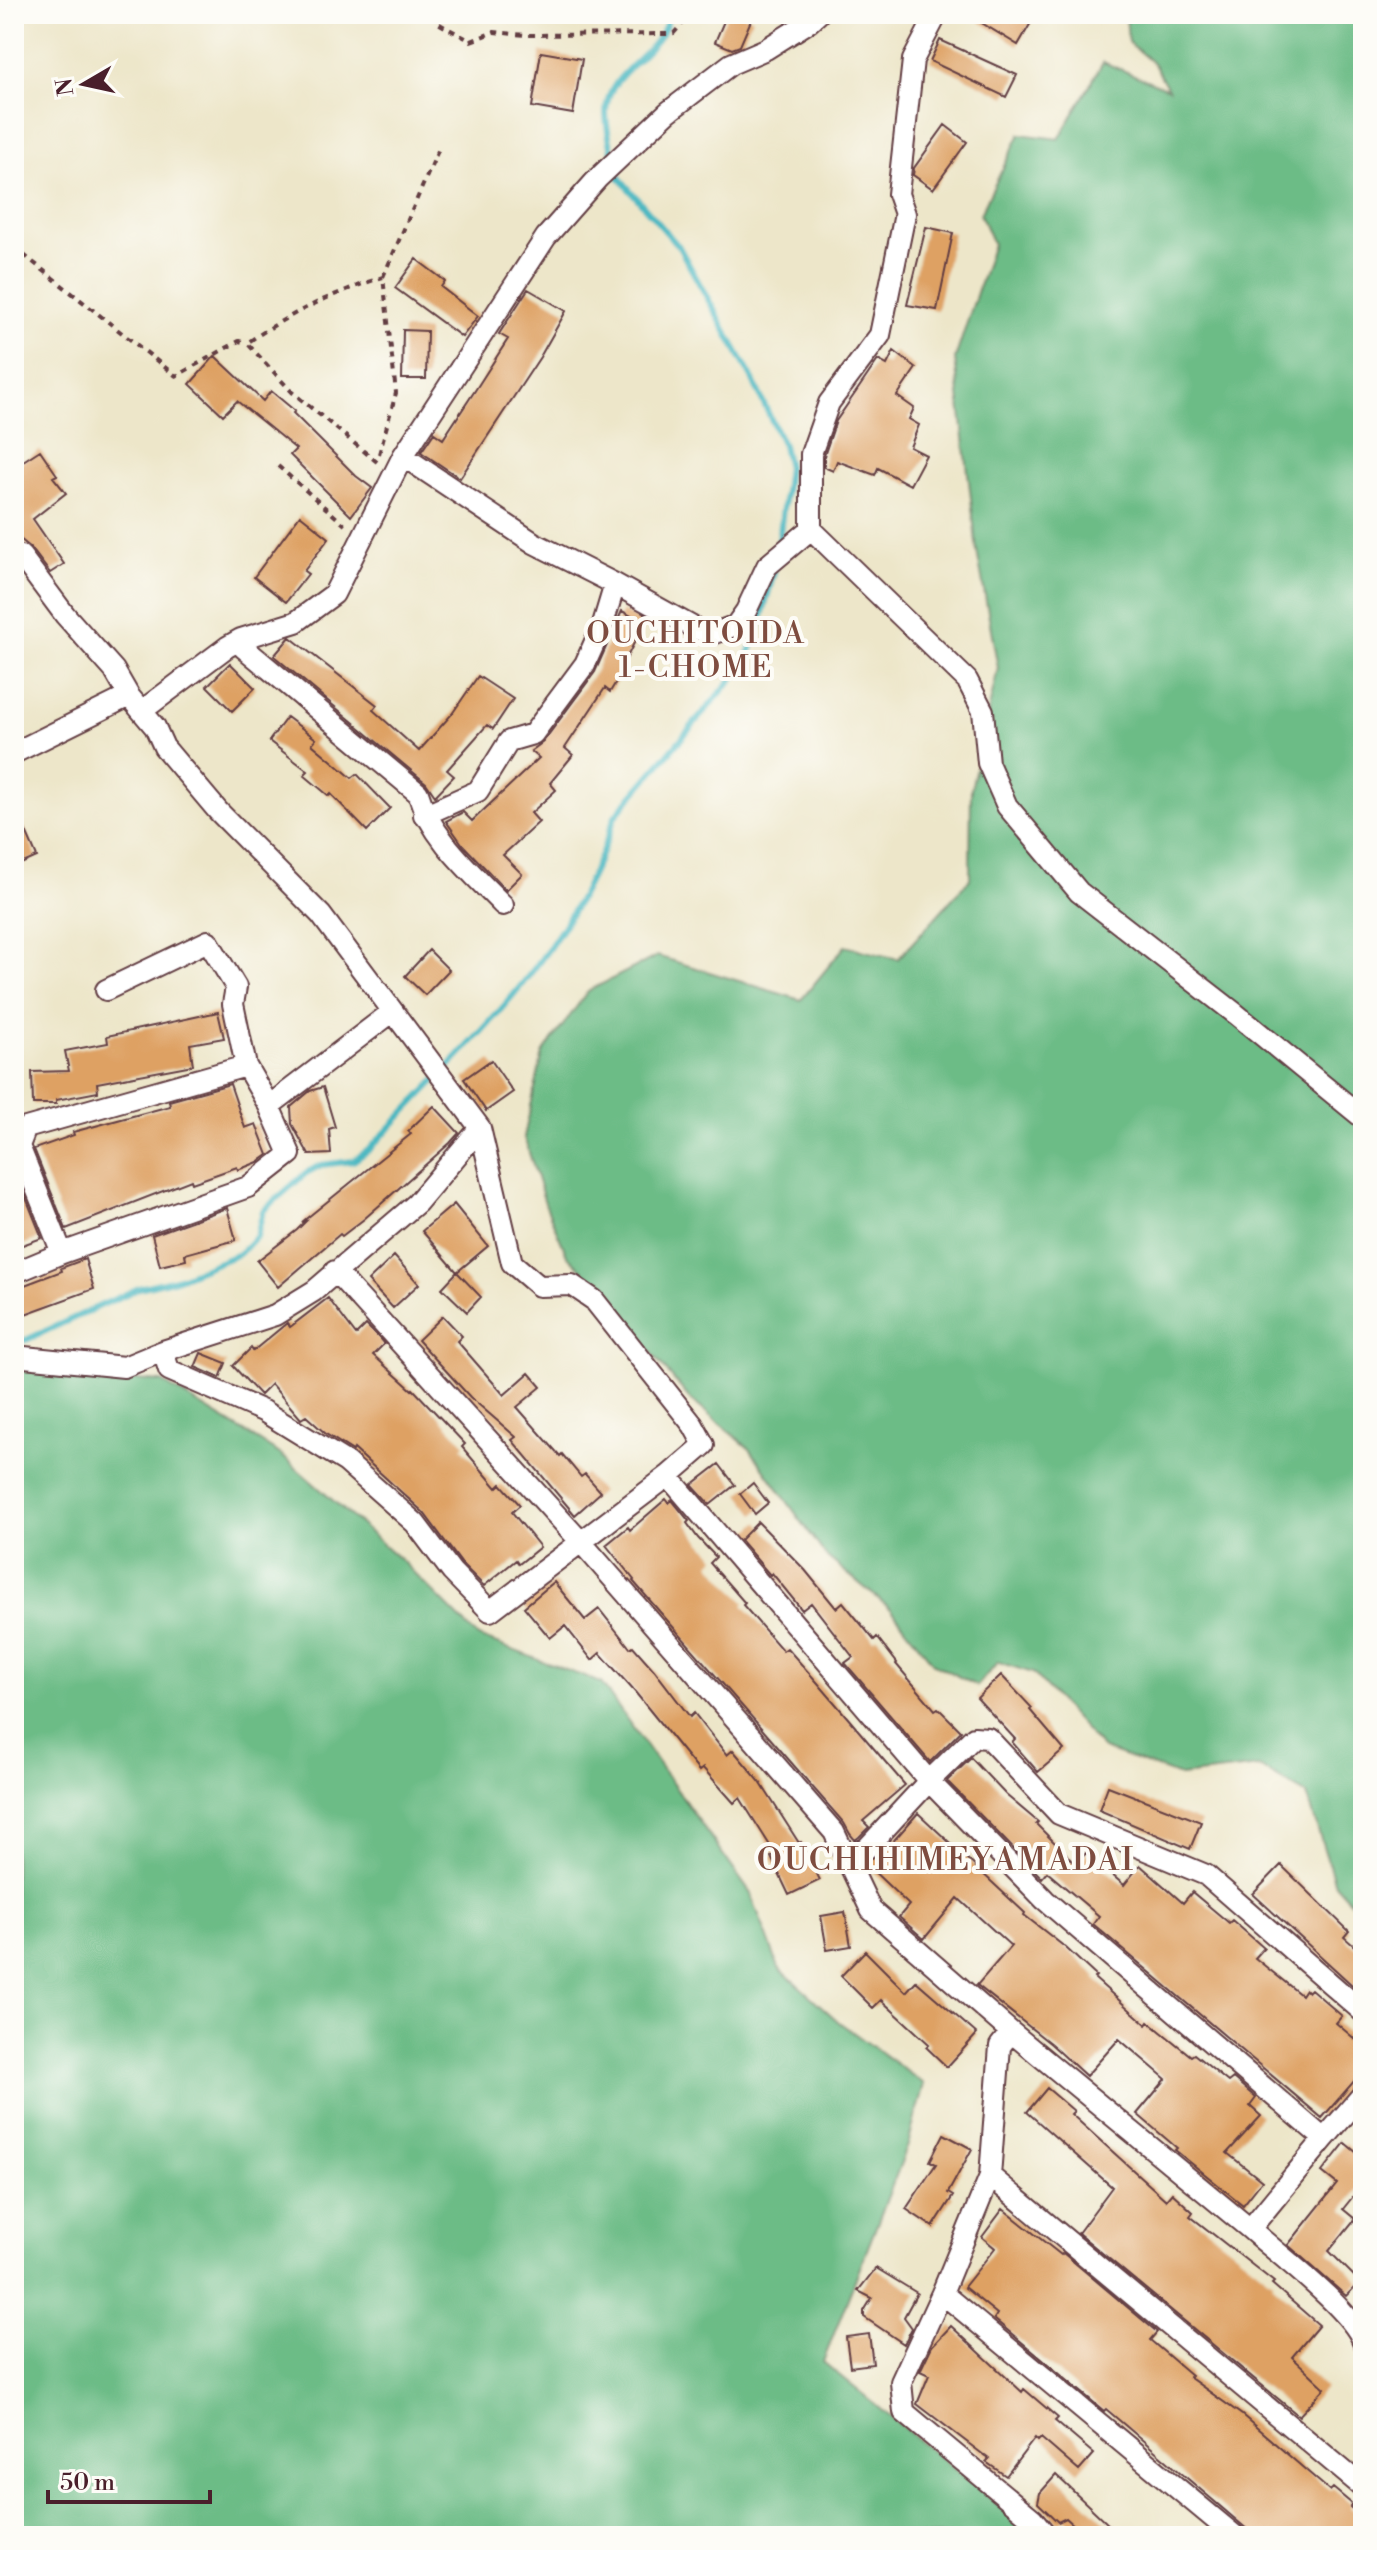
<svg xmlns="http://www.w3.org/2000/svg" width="1377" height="2550" viewBox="0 0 1377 2550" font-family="'Libre Bodoni',serif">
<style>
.forest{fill:#6cbc86;stroke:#5b6e58;stroke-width:2}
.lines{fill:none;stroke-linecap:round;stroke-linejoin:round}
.stream{stroke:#48b7c1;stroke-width:6}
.building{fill:#dea164}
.minor-casing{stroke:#623d43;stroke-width:24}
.path{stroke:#623d43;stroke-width:4;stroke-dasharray:6 6;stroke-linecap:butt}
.minor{stroke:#fff;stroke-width:20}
.labels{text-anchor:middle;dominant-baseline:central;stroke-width:8;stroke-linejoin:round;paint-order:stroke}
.neighbourhood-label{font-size:30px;letter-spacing:2px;fill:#7e4c3f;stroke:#fdfcf7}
.quarter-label{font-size:32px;letter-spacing:2px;fill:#7e4c3f;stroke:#fdfcf7}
</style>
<rect width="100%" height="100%" fill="#fdfcf7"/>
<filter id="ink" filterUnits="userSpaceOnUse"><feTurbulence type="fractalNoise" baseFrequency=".0125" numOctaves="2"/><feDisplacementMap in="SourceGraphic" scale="16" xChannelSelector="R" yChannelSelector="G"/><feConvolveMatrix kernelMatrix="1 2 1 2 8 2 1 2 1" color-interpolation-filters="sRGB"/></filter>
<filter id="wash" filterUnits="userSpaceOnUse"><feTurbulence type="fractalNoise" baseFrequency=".006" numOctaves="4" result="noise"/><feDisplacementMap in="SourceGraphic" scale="32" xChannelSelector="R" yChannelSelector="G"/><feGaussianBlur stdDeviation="1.8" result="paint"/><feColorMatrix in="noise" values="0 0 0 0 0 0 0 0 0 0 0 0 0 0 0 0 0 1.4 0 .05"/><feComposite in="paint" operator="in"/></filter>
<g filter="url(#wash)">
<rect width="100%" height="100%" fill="#ede6c9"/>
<path class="forest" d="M1126,14h237v1901l-28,-31 -28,-89 -48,-28 -79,9 -77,-27 -70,-76 -35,-11 -21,24 -43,-22 -42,-54 -66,-54 -76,-107 -61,-51 -101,-122 -21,-21 -21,-49 -22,-69 19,-84 45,-62 69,-35 144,44 44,-54 53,13 72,-80 1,-90 27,-121 -21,-117 -22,-192 38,-115 -13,-30 40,-80 39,5 44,-77 65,27 -14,-25 -26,-22z
M14,1370l148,12 118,72 122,107 76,76 123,46 150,211 28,74 60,54 85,62 -16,61 -85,217 200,163 8,11h-1017z"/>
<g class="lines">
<path class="stream" d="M613,156c-3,-14 -7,-30 -7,-44 1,-43 56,-57 63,-98
M615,167l2,8 62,72 73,131 31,67 5,22 -10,82
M14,1340h12l113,-52 41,-10 59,-24 18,-18 6,-25 43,-38 15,-8 32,-4 17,-12c96,-104 202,-193 245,-333l131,-153 14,-40 14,-51"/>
</g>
<g id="blocks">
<path class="building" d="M727,14h14l11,4 -12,28 -8,3 -17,-7z
M967,14h69l-18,31z
M940,40l77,35 -11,22 -76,-36z
M541,52l41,7 -9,55 -41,-7z
M945,125l22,17 -34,47 -20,-14 1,-7z
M926,227l27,6 -16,77 -30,-5z
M416,259l29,22 -4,6 37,29 -16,21 -67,-49z
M528,289l38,22 -26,46 -80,121 -39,-26 13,-19 9,6 33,-50 32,-50 -9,-5z
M403,330l24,1 -1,48h-24z
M894,351l22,17 -19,28 17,12 -5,11 10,6 -9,22 16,8 -16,30 -32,-17 -3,7 -38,-14 -4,10 -9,-4v-11l12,-35 42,-61 9,5z
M215,356l48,45 8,-10 24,20 -2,2 63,63 16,12 -21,28 -61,-61 6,-6 -59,-48 -14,14 -33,-31z
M40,450l17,25 -4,2 13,16 -33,26 31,45 -14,9 -19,-25 -17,-14v-67z
M300,515l29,23 -25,33 4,3 -22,28 -32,-25z
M622,611l22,12 -24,48 2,1 -12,20 -5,-4 -40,60 8,7 -23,28 6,7 -25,23 8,9 -36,33 19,19 -16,16 -43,-45 -17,-24 17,-9 9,9 67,-63 -8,-7 12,-9 52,-70z
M290,637l87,68 -4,5 46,41 33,-37 26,-38 35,23 -20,30 -6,-4 -40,45 7,6 -19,20 -9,-13 -152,-127z
M230,663l25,25 -23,23 -25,-25z
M287,717l29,22 -4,5 40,34 5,-4 33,34 -23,23 -36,-37 -2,2 -25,-21 4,-4 -39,-30z
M14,804l23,53 -23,10z
M429,950l20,20 -24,25 -20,-19z
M218,1012l6,26 -34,6 3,21 -96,18 1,9 -42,8v4h-23l-1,-32 37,-1 -4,-20 43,-8 -1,-7z
M491,1060l22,32 -27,19 -22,-32z
M230,1084l15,44 11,-4 12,31 -10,7 -20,8 -1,-3 -45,16 -1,-3 -125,49 -32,-80 40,-14 -1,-3 97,-26 -1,-5z
M323,1087l12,40 -6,2 2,25 -22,1 -17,-31 -1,-17 19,-16z
M434,1106l25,27 -9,10 -86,76 -22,17 -2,-2 -62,53 -21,-26 40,-31 9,-9 -4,1 109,-88 -3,-3z
M14,1168l28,70 -28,10z
M454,1204l34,42 -31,26 -35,-41z
M227,1208l9,32 -51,14 1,6 -26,6 -8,-31z
M394,1256l25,28 -26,24 -25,-27z
M85,1259l9,30 -80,29v-29l48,-18 -1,-3z
M457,1272l24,25 -14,15 -25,-24z
M328,1298l28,37 10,-10 13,13 5,6 -11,11 39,35 1,-1 52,55 -3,3 35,41 4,-4 19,21 -8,7 28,35 -21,17 -3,-4 -32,26 -22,-22 -38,-51 -70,-64 -1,2 -27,-17 -20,-18 -5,3 -30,-35 -11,11 -27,-29 18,-18 2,3 34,-28 3,4z
M443,1316l19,20 -5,5 47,54 25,-22 12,14 -24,20 43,49 2,-2 19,23 4,-3 16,18 -26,23 -63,-75 4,-3 -46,-40 -52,-57z
M201,1353l25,10 -6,15 -25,-11z
M719,1464l16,21 -25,20 -18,-20z
M753,1483l15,20 -13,11 -15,-20z
M666,1499l3,4 3,-3 17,21 -2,2 11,15 18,19 -6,6 35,40 -2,2 40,46 4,-3 30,34 88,103 -42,36 6,6 -10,10 -4,3 -5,-6 -6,-11 -211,-242 1,-1 -28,-35 22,-18 2,3z
M758,1522l47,48 31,38 7,-6 31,38 3,-3 20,26 -1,1 39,46 3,-2 23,23 -31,31 -85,-99 8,-6 -42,-54 -9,7 -30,-37 -2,2 -30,-35z
M554,1582l31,38 14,-11 31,39 3,-2 21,24 36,47 4,-4 33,42 6,-5 27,32 39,61 2,-1 19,38 -31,15 -18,-38 5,-2 -36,-57 -6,5 -31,-35 -4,3 -64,-79 -35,-39 -8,7 -27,-34 -15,12 -26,-31z
M1001,1675l31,33 -2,2 34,40 -26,22 -26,-30 3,-3 -38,-41z
M971,1758l35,37 32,27 -2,2 40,40 10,-11 38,32 16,-20 43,38 9,-11 37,31 3,-3 32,28 -9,10 46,37 4,-6 3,3 3,-3 31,27 -6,7 27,23v25l-41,47 -229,-194 6,-8 -52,-44 -5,6 -40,-41 -55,-56z
M1108,1786l93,36 -11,27 -91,-39z
M918,1813l107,100 -1,2 42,33 30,28 -2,2 53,47 2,-3 42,34 3,-2 34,28 5,-4 23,20 -6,8 11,10 -34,37 35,28 -19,24 -68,-55 2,-2 -40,-34 29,-35 -47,-40 -33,37 -35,-32 -74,-59 34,-39 -53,-48 -34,41 -25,-22 10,-12 -44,-42 24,-17z
M1281,1865l68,66 -5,6 19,17v41l-110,-101z
M845,1912l6,34 -24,4 -6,-34z
M865,1951l41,41 10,-11 61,53 -30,33 -21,-20 3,-3 -48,-44 -8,8 -32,-32z
M1047,2088l27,23 -3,3 95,86 6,-7 21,19 -3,4 84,66 -2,2 47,41 -27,32 33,31 -26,28 -221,-183 34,-46 -85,-75z
M944,2134l28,15 -24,44 5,3 -20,31 -27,-18 30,-45 -6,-3z
M1345,2143l18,15v26l-20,25 12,10 -26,32 31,31 -14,14 -58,-51 49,-61 -15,-12z
M1003,2209l58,46 2,-2 94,79 -7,8 41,35 -2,2 53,38 88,76 3,-3 19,16 -2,3 13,11v18h-108l-149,-127 -2,2 -110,-92 3,-5 -33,-27 31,-39 -13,-11z
M876,2268l41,25 -13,24 8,11 -8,16 -40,-27v-6l8,-13 -14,-7z
M951,2326l71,66 2,-3 34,29 -3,3 39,33 -15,17 -38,-33 -3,3 -3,-3 -29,38 -20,-14 3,-3 -72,-55 12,-29 -9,-4 12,-25z
M869,2334l4,30 -23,3 -4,-30z
M1056,2475l53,50 -10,11h-13l-20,-18 -8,4 -20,-19 2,-10z"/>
</g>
</g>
<g filter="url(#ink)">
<use href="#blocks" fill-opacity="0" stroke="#623d43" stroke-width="2"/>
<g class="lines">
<g class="minor-casing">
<path id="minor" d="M937,14l-24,46 -15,134 7,20 -25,121 -51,68 -18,51v75l156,151 16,31 5,52 19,43 72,86 157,122 127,104
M403,456l131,87 81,41 83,46 17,3 21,-8 10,-14 21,-45 44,-37
M21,556l44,59 49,55 15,26
M241,639l3,9 174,145c13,45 53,79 85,112
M143,710l84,-63 14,-8 55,-17 38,-28 69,-138 143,-219 52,-59 70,-66 63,-48 35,-15 43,-27 9,-8
M14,753l115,-57 26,31 9,20 54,64 103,104 159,213 32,135 27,23 33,-1 22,15 99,125 11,20 -36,31 -178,135 -38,-39 -37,-49 -69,-61 -83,-51 -94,-41 -6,-19
M424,815l54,-24 31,-50 24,-7 52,-70 18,-40 12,-40
M106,990l102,-49 28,46 -3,17 13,62 23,40
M62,1253l-43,-107 7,-18 220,-62
M335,1271l246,271 253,290 37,78 140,122 239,197 74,-90 -279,-239 -116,-119 -261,-305
M14,1273l48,-20 186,-66 42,-33 -21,-48 123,-94
M14,1356l110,11 39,-16 112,-36 39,-24 103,-88 63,-75
M847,1858l20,-10 62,-67 45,-44 14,1 71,76 147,61 157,137
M1011,2032l-11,14 -10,130 -48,117 -41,89 3,30 129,107 14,17
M1324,2139l39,-45
M990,2176l373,311
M1250,2229c28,25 101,80 113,112
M942,2293l293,243"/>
</g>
<path class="path" d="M438,14l-2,8 35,19 23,-9 31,3 144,-1 5,-1 17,-19
M14,247l162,129 63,-35 8,2
M379,454l17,-61 -13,-116 57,-131
M377,462l-85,-70 -45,-49c43,-30 86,-50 136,-66
M278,466l67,59"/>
<use href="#minor" class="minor"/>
</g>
</g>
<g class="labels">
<g class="neighbourhood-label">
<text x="696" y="634">OUCHITOIDA<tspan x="696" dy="34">1-CHOME</tspan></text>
</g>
<g class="quarter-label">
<text x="946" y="1860">OUCHIHIMEYAMADAI</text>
</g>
</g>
<rect width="1377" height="2550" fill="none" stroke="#fdfcf7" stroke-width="48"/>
<g transform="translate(84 84) rotate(261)" stroke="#fdfcf7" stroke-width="6" paint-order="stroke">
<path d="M0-6L14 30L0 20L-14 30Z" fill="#4a1f2b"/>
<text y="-12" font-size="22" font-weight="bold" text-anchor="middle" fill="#4a1f2b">N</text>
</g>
<path d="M48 2490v12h162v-12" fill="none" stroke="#4a1f2b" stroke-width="4"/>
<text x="60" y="2490" font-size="24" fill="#4a1f2b" stroke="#fdfcf7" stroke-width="6" paint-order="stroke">50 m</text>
</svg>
